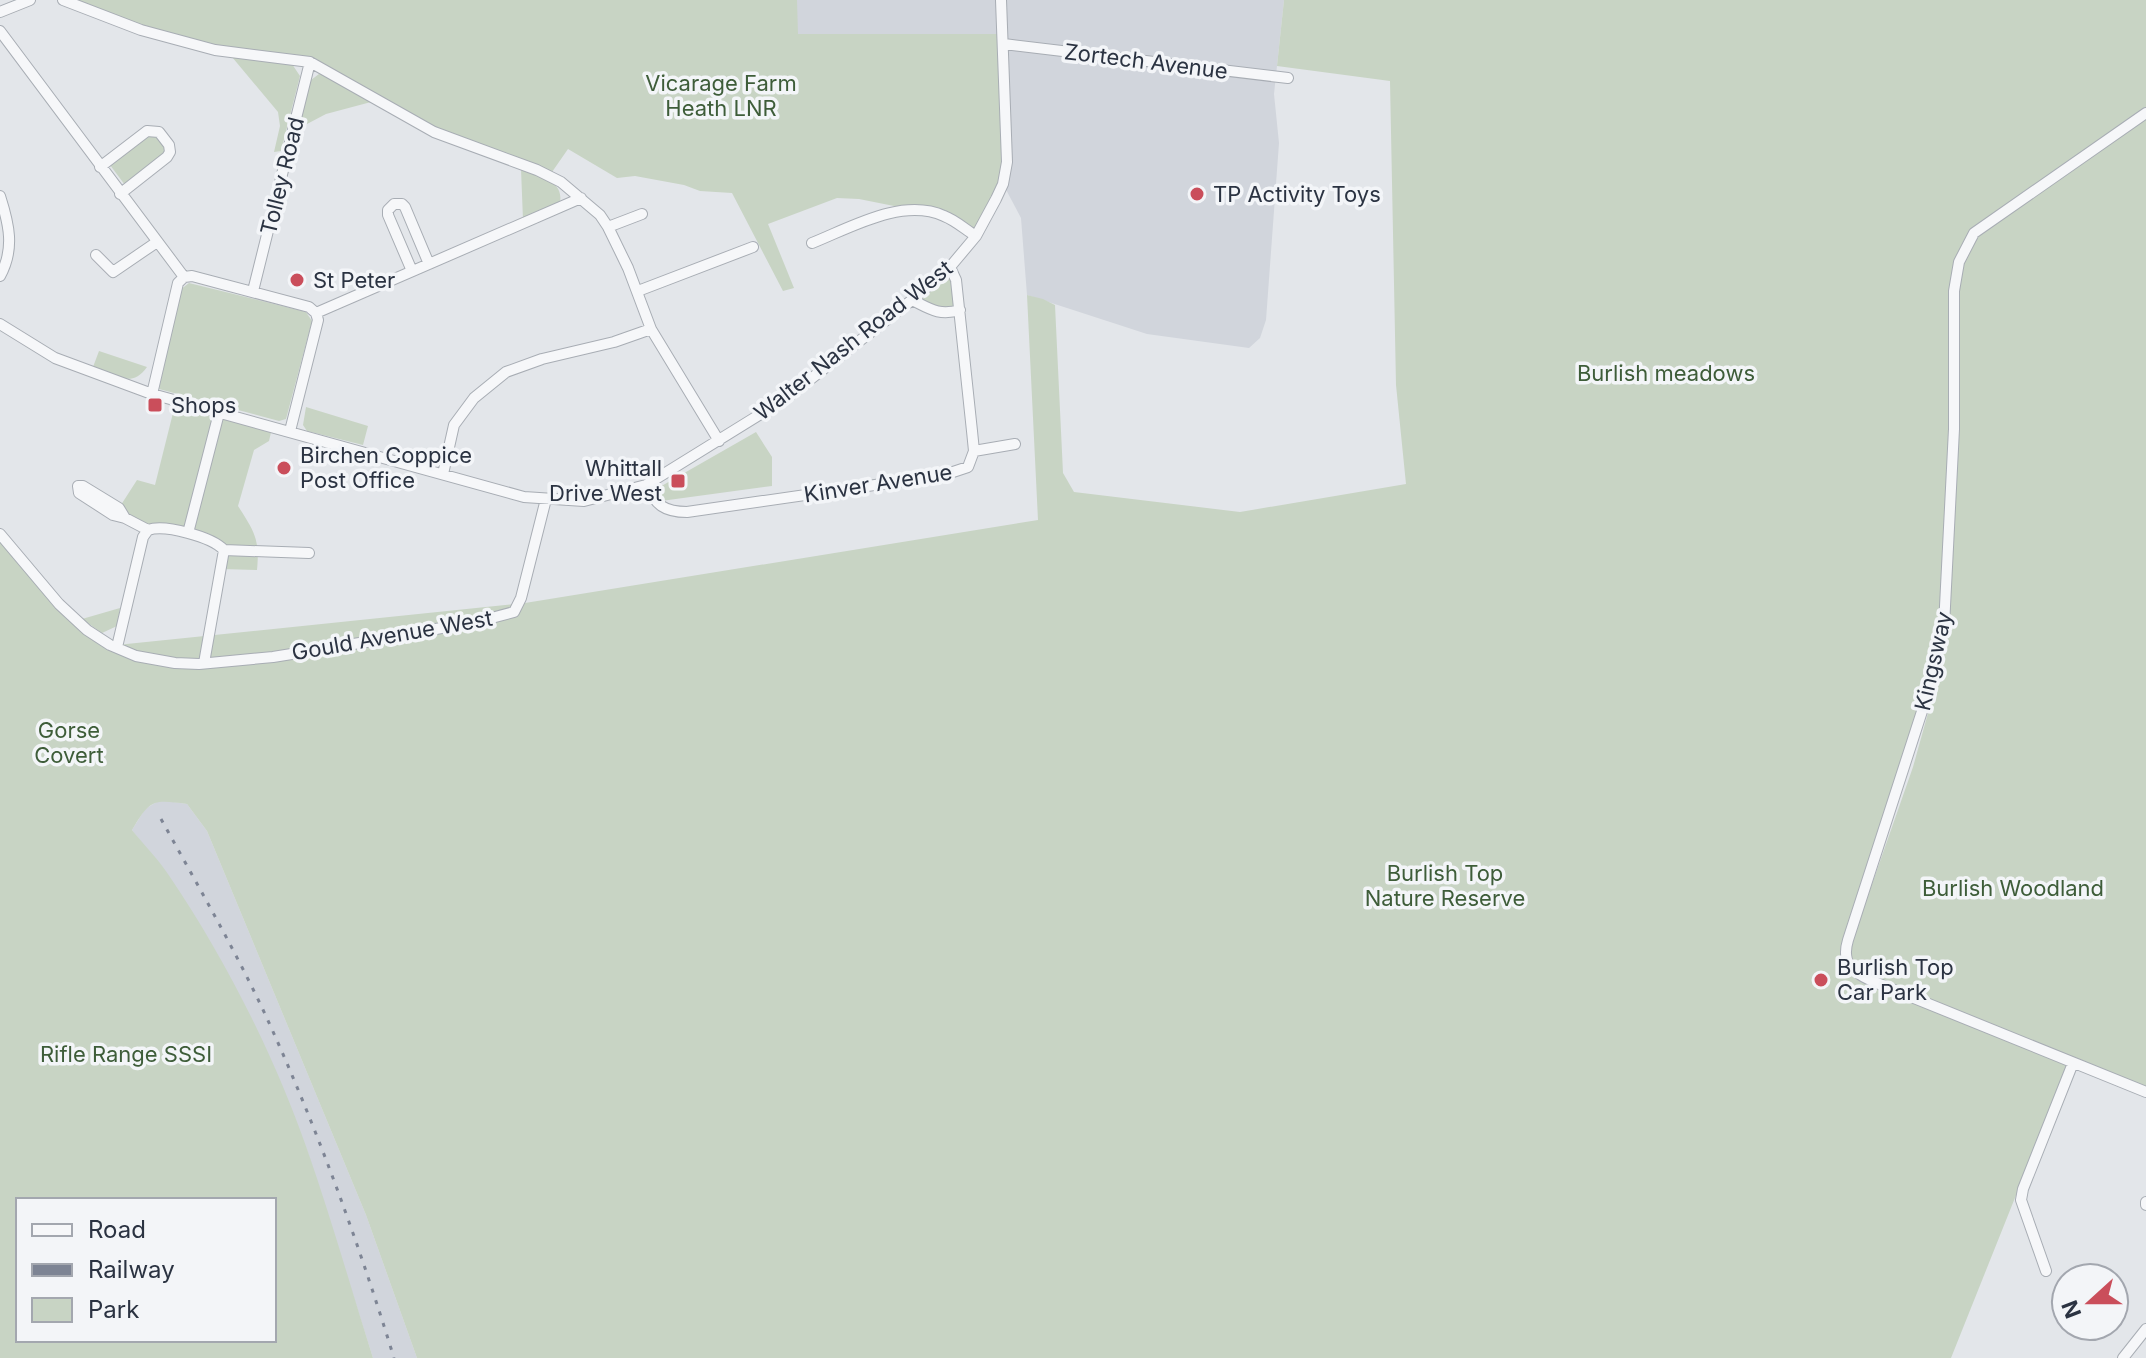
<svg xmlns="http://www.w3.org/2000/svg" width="2146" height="1358" viewBox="0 0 2146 1358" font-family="Inter,sans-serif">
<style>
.built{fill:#d1d5dc}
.green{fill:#c8d4c4;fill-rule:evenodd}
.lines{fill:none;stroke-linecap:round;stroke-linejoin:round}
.minor-casing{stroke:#a8adb4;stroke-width:12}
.minor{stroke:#f6f7f9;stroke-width:10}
.rail{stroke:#7d8494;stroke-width:3;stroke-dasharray:4 8;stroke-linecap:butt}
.poi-dot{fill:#ca4e5b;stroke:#f3f5f8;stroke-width:3}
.labels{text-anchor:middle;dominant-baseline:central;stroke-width:7;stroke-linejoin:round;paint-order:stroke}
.street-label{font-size:22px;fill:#2b3342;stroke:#f3f5f8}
.park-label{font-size:22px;fill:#3e5d39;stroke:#f3f5f8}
.poi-label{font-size:22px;fill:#2b3342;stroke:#f3f5f8;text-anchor:start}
</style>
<rect width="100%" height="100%" fill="#e3e6ea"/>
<path class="built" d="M797,0h487l-10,94 5,49 -13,177 -6,18 -11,10 -102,-14 -120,-39 -6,-77 -18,-34v-150h-206z
M160,800l27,4 20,27 159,384 51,143h-44l-66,-208 -66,-149 -41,-76 -68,-95 13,-21z"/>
<path class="green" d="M63,0h734l1,34h205l4,128 -31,74 -32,-20 -85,-17 -22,-1 -69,26 26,64 -11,3 -51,-98 -32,-2 -16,-6 -49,-9 -18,2 -49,-29 -16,23 -118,-40 -124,-70 -95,-12z
M1284,0h862v1087l-272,-110 -22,-11 -2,-17 6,-19 57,-163 17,-61 -11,-2 -79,250 10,15 -3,4 7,5 214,87 -117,293h-1534l-51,-143 -159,-384 -20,-27c-35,-5 -37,-4 -55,26 12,15 27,30 38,47 56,83 104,178 137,272 24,69 44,139 66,209h-373v-818l107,106 418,-43 513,-83 -11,-225 16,4 12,6 8,168 11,19 166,20 166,-28 -10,-99 -6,-304 -113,-15zM18,1200h256v140h-256z
M232,57l60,7 8,12 -19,75 -7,1 6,-26 -2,-14z
M319,74l6,1 46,27 -45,12 -19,10 -8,-6 8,-35z
M150,134l7,1 9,16 -41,34 -15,-20z
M521,169c17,7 43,11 39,33l-37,18z
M948,268l12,42 -10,3 -38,-13z
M189,283l117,29 6,9 -26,98 -7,2 -120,-32 21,-99z
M99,351l48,16c-15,22 -33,8 -54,0z
M176,401l96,27 -3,13 -15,9 -16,56c16,25 22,33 19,64l-36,-1 3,-19 -36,-17 -40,-3 -29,-22 18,-28 18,5z
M306,407l62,19 -5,19 -56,-14 -4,-6z
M756,432l16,25v29l-111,15 -3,-13z
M120,608l-3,18 -15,7 -20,-14z"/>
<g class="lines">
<g class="minor-casing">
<path id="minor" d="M63,0l78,30 74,20 95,12 124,70 103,38 24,12 39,33 8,12 20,41 23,61 68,112
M0,12l30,-12
M0,31l184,246
M1004,44l284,34
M2146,113l-172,120 -15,29 -5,29v138l-10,197 -19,76 -77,238c-7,23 4,32 24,41l274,111
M100,167l47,-36 12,1 10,13 1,7 -3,5 -47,37
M0,196c9,28 15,53 0,80
M608,227l34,-13
M812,243c38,-15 90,-46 132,-27 11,4 22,14 32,20
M96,255l17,17 44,-30
M412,271l-24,-56v-5l6,-6h8l3,3 24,57
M253,291l57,-229
M638,291l115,-44
M912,300c18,9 27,16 48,10
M316,313l265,-115
M0,324l55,34 97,36 372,103 60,4 62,-16 139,-86 127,-99 38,-33 26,-31 20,-37 7,-15 4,-22 -6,-162
M152,394l26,-111 6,-6 8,-1 117,31 7,6 2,7 -28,111
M974,451l41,-7
M443,474l11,-49 20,-27 32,-26 36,-13 72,-17 37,-13
M646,485c10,20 18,27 41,27l257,-37 24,-8 6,-16 -2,-20 -16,-151 -6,-13
M125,518l-6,-10 -36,-22h-5l1,7 34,22 12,3 23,12c17,-6 64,7 76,20l85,3
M188,533l31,-120
M0,534l59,70 28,26 23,15 26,11 39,7 24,1 74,-7 99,-16 112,-21 30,-8 7,-14 25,-99
M117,647l26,-110 5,-7
M204,663l20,-113
M2146,1202v3
M2046,1271l-25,-71 2,-11 50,-126
M2123,1358l23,-29"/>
</g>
<use href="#minor" class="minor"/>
<path class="rail" d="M161,819c36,65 73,129 104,195 51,111 93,227 129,344"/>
</g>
<g class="poi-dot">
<circle cx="1197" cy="194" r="8"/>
<circle cx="297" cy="280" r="8"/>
<rect x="147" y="397" width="16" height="16" rx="4"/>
<circle cx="284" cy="468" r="8"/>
<rect x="670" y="473" width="16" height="16" rx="4"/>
<circle cx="1821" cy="980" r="8"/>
</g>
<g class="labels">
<g class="street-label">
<text transform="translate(1146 61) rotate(7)">Zortech Avenue</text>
<text transform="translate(282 176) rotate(-76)">Tolley Road</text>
<text transform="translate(853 340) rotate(-38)">Walter Nash Road West</text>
<text transform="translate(878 483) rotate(-9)">Kinver Avenue</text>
<text transform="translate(392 635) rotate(-10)">Gould Avenue West</text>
<text transform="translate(1933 661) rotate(-77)">Kingsway</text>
</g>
<g class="park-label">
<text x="721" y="83">Vicarage Farm<tspan x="721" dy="25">Heath LNR</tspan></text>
<text x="1666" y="373">Burlish meadows</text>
<text x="69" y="730">Gorse<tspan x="69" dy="25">Covert</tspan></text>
<text x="1445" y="873">Burlish Top<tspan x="1445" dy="25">Nature Reserve</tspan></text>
<text x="2013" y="888">Burlish Woodland</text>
<text x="126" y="1054">Rifle Range SSSI</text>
</g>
<g class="poi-label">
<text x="1213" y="194">TP Activity Toys</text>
<text x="313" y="280">St Peter</text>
<text x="171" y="405">Shops</text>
<text x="300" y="455">Birchen Coppice<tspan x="300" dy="25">Post Office</tspan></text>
<text x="662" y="468" text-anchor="end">Whittall<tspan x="662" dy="25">Drive West</tspan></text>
<text x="1837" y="967">Burlish Top<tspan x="1837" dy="25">Car Park</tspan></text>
</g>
</g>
<rect x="16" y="1198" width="260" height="144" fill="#f3f5f8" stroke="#a3a7af" stroke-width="2"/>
<rect x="32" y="1224" width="40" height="12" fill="#f6f7f9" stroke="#a3a7af" stroke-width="2"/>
<text x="88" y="1238" font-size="24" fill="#2b3342">Road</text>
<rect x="32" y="1264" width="40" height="12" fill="#7d8494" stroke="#a3a7af" stroke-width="2"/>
<text x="88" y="1278" font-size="24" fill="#2b3342">Railway</text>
<rect x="32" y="1298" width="40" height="24" fill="#c8d4c4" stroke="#a3a7af" stroke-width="2"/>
<text x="88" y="1318" font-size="24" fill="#2b3342">Park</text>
<g transform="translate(2090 1302) rotate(249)"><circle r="38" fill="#f3f5f8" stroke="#a3a7af" stroke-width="2"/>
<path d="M0-6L14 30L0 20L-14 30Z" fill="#ca4e5b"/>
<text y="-12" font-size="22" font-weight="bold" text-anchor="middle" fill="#2b3342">N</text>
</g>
</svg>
